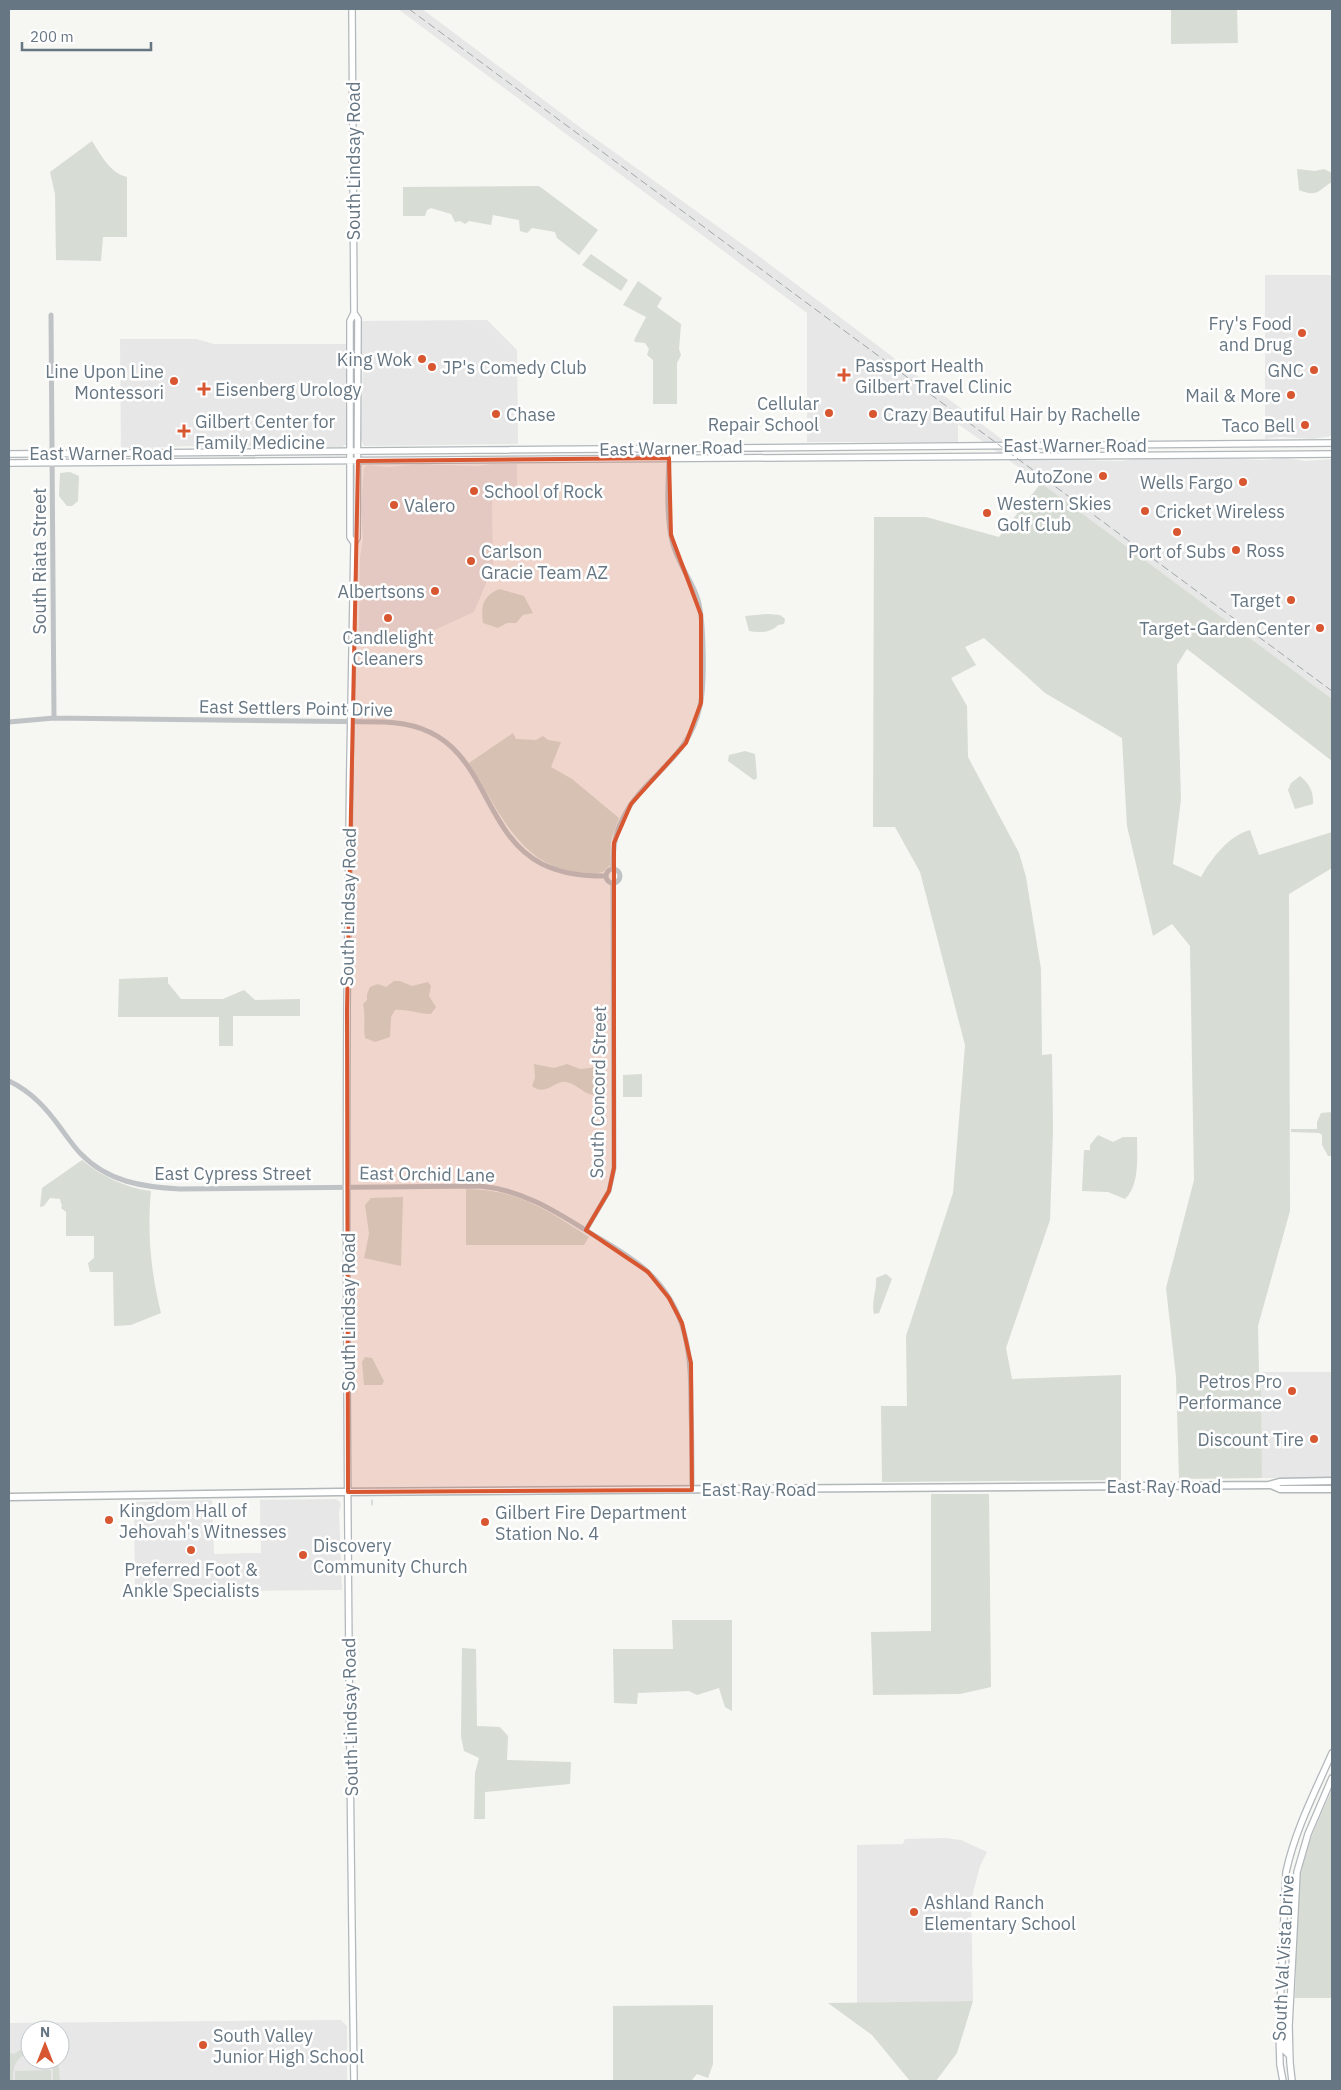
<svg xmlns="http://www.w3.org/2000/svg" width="1341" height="2090" viewBox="0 0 1341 2090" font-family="'IBM Plex Sans',sans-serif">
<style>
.built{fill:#e6e7e6;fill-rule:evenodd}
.green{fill:#d7dcd4}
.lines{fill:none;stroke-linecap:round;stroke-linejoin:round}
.stream{stroke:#b8c2c7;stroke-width:1}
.secondary-casing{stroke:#b1b7bb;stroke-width:8}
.primary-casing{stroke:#b2b7ba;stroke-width:9}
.tertiary{stroke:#bfc3c6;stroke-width:5}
.secondary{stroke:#fff;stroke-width:5.5}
.primary{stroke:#fff;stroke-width:6}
.rail{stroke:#a0a7ab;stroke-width:1;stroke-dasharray:8 4;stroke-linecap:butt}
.marked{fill:#d85630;fill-opacity:0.2;stroke:#d85630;stroke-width:4;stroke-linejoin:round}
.poi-dot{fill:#d85630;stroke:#fff;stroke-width:2}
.labels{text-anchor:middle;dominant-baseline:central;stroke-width:5;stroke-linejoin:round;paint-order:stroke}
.street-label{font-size:18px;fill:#667682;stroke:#fff}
.poi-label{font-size:18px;fill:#667682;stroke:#fff;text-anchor:start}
</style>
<rect width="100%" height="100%" fill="#f6f6f2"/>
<path class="built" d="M398,9h24l167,125 171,123 268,202 93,2 18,-3h78l45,2 24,-2 20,3 26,-2v240l-291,-216 -83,-59v18h-151v-129z
M1265,275h67v161l-19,3 -33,-2 -15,2z
M487,320l30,30 1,94 -154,2 -3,-7 2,-70 -2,-14 -1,-34z
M120,339h76l18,5h133l1,99 -6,4 -76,1 -17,-2 -34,2 -28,-2 -66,3z
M417,464l61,2 14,-2h25v32l-25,1 1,70 -19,45 -46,21 -69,-2 1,-74 3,-17 -2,-34 3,-38 4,-3 21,2z
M1261,1372h71v106h-70z
M212,1500l2,54 47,-1 -1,-53 76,-1 3,2 2,3 -2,8 3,78 -207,2 -1,-90z
M944,1838l17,2 26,12 -7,14 -9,34 2,101 -116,2v-158l46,-1 2,-5z
M341,2020l6,6v55h-338v-58zM30,2030h30v30h-30z"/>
<path class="green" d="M1171,9h66l1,34 -67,1z
M92,141c9,14 18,32 35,36v60h-24l-2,24 -45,-1 -1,-66 -5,-22z
M1297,169l18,2 9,-2 8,4v9c-14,8 -14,16 -33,8z
M539,186l59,44 -19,25 -22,-17 -2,-6 -23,-4 -5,5 -7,-2 -1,-11 -26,-5 -2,10 -22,-4 -4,3 -5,-3 -5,1 -4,-8 -20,-6 -4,2 -2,6h-22v-29z
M591,254l37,26 -7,11 -39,-26z
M638,281l24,17 -5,9 24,17 -2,25 2,6 -4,8v41h-24v-44l-6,-5 2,-6 -4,-6 -10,-1 -1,-2 12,-23 -23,-12z
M70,472l9,4 -1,25 -6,5h-5l-8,-10 1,-23z
M1041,483l291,216v62l-145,-112 -10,16 4,134 -8,65 28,13c11,-19 27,-41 49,-47l9,25 73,-23v36l-43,26 1,317 -32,115 1,46h2l1,106 -83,1 -3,-102 -10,-89 28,-108 -4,-234 -18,-22 -19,12 -26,-110 -5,-88 -77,-45 -61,-55 -19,9 11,18 -25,13 16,28 1,51 51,96 7,24 15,92 1,86 10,-1 1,76 -3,90 -44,128 6,31 109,-4v105l-239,2 -1,-76h26l-1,-70 47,-143 12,-148 -45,-173 -25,-45h-22l1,-310h52l73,20z
M499,589l25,7 9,17 -10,2 -7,8h-9l-9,5 -15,-5c-2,-17 -1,-26 16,-34z
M768,614l12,1 5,4 -1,5 -6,1c-7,8 -19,8 -29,6l-4,-15z
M513,733l3,6 20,1 7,-4 5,4 13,2 -10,25 21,12 47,39 -8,23 -1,24 -7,7c-8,2 -18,1 -27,0 -58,-7 -79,-66 -107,-109z
M745,751l10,3 2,24 -3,2 -26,-19 1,-6z
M1300,776c9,7 14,16 13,28l-18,5 -7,-19 3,-7z
M168,977v6l13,16h42l21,-9 11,10 45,-1v17h-67v30h-14v-29h-101l1,-38z
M394,981h6l12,5 16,-4 3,4 -2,10 7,11 -5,7c-14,0 -23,-5 -36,-4l-4,7 -1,20 -15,5 -10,-4c-2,-12 1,-21 -2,-34l4,-4v-6l3,-7 8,-3 8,3z
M534,1064l20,4 13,-4 13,5 11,-1 8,-4 4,2v27c-17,7 -22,-8 -37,-11 -11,-2 -20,15 -34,4l3,-8z
M642,1074v23h-19v-22z
M1332,1112v44h-4l-6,-11v-10l-3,-2 -28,-1v-3h26v-7l4,-9z
M1098,1135l15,7 10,-5h14c0,19 3,48 -12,62l-17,-7 -26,-1 2,-41h6v-5z
M82,1160c19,16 44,28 69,31 -4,42 0,82 10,122l-30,12 -17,1 -1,-54h-23l-2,-9 6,-5v-22h-28v-24l-5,-4 1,-2 -2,-7 -10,-1 -6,8 -4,1 2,-19z
M466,1189c54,1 79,20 123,48l-5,8h-118z
M403,1197l-2,69 -37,-8 5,-24 -4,-29 6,-7z
M886,1274l6,5 -13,34 -5,1c-3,-13 3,-23 2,-36z
M365,1357l7,1 12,23 -2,4h-18l-2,-23z
M931,1494h58l2,193 -31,7 -87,1 -2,-63 60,-1z
M672,1620h60v91l-7,-4 -6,-19 -22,7 -8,-4 -51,2 -1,11 -23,-1 -1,-54h60z
M462,1648l14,1 1,77 23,1 8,9 -1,24 64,2 -1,22 -85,8v27h-11l1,-46 4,-15 -15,-7 -3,-15z
M1332,1789v209h-37c2,-40 0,-91 7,-130 6,-28 19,-53 30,-79z
M973,2001l-16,52 -21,28h-26l-38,-46 -44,-32z
M713,2005v59l-5,14 -11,-4 -6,7h-78v-75z
M30,2047v6c-15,4 -17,14 -17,28h-4v-28l5,1 9,-6z
M49,2060h7l3,8 1,13h-7v-12z
M51,2070v11h-36v-10z"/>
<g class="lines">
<path class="stream" d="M372,1500v5"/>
<g class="secondary-casing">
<path id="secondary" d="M352,9l2,304 -4,8v216l4,6
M354,313l4,6 -1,219 -3,5c-3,155 -6,309 -7,464 -2,358 2,716 7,1074
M9,454l1323,-11
M9,463l1323,-9
M1279,2032l5,7 1,12 4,4
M1283,2081l-3,-16 -1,-35 7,-158c9,-42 29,-80 46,-119
M1292,2081l-2,-18 -1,-37 8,-154 11,-38 24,-56"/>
</g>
<g class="primary-casing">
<path id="primary" d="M1271,1485l9,4h52
M9,1497l330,-5 930,-7 11,-3 52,-1"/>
</g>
<path class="tertiary" d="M51,315l3,403
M9,722l45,-4 330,4c106,3 89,106 158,142 21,10 41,12 63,12
M613,868c0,-16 1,-32 9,-48 21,-45 67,-59 78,-114 5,-21 4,-85 -2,-106 -6,-20 -21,-37 -26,-59 -6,-26 -4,-56 -3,-83
M606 876a7 7 0 1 1 14 0a7 7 0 1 1-14 0Z
M9,1081c23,11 38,28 53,49 6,8 12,17 19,24 27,28 62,33 99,35l300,-3c41,4 72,23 107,45 20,12 42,24 60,40 42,39 44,85 44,139 1,26 1,53 1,80
M586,1230l23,-39 5,-23 -1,-285"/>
<use href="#secondary" class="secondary"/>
<use href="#primary" class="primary"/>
<path class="rail" d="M409,9l923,682"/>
</g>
<path class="marked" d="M669,458l2,77 30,80v88l-15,40 -55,61 -17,39v325l-5,23 -23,39 62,42 21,26 13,25 9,40 1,127 -344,2 -1,-483 11,-548z"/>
<g class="poi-dot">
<circle cx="1302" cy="333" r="5"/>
<circle cx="422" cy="359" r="5"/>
<circle cx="432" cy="367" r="5"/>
<circle cx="1314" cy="370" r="5"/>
<path d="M841.5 367.5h5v5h5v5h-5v5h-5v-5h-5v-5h5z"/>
<circle cx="174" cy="381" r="5"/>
<path d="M201.5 381.5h5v5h5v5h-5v5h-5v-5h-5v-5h5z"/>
<circle cx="1291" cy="395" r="5"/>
<circle cx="829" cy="413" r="5"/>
<circle cx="496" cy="414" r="5"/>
<circle cx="873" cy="414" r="5"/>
<circle cx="1305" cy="425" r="5"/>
<path d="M181.5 423.5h5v5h5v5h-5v5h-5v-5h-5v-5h5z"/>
<circle cx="1103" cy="476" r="5"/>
<circle cx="1243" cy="482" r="5"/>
<circle cx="474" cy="491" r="5"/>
<circle cx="394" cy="505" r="5"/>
<circle cx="1145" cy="511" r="5"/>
<circle cx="987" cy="513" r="5"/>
<circle cx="1177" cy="532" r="5"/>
<circle cx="1236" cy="550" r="5"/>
<circle cx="471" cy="561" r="5"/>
<circle cx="435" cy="591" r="5"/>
<circle cx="1291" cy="600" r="5"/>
<circle cx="388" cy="618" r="5"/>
<circle cx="1320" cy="628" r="5"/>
<circle cx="1292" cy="1391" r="5"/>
<circle cx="1314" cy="1439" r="5"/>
<circle cx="109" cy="1520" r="5"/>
<circle cx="485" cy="1522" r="5"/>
<circle cx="191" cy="1550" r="5"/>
<circle cx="303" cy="1555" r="5"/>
<circle cx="914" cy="1912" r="5"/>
<circle cx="203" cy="2045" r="5"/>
</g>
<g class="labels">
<g class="street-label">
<text transform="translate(353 161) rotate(-90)">South Lindsay Road</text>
<text x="1075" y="445">East Warner Road</text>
<text transform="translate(671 448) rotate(-1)">East Warner Road</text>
<text x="101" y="453">East Warner Road</text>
<text transform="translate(39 561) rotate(-90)">South Riata Street</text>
<text transform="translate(296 708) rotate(1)">East Settlers Point Drive</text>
<text transform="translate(348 907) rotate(-89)">South Lindsay Road</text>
<text transform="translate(598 1092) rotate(-89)">South Concord Street</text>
<text x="233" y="1173">East Cypress Street</text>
<text transform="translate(427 1174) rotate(1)">East Orchid Lane</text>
<text transform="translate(348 1312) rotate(-90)">South Lindsay Road</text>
<text x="1164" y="1486">East Ray Road</text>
<text x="759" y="1489">East Ray Road</text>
<text transform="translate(350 1717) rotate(-91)">South Lindsay Road</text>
<text transform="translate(1283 1958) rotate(-87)">South Val Vista Drive</text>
</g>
<g class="poi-label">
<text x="1292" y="323" text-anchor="end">Fry's Food<tspan x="1292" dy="21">and Drug</tspan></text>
<text x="412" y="359" text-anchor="end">King Wok</text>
<text x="855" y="365">Passport Health<tspan x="855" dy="21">Gilbert Travel Clinic</tspan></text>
<text x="442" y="367">JP's Comedy Club</text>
<text x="1304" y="370" text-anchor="end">GNC</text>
<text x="164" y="371" text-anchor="end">Line Upon Line<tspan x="164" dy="21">Montessori</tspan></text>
<text x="215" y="389">Eisenberg Urology</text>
<text x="1281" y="395" text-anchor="end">Mail &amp; More</text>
<text x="819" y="403" text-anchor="end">Cellular<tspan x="819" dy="21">Repair School</tspan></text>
<text x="506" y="414">Chase</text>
<text x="883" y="414">Crazy Beautiful Hair by Rachelle</text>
<text x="195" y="421">Gilbert Center for<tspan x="195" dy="21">Family Medicine</tspan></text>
<text x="1295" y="425" text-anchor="end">Taco Bell</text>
<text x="1093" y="476" text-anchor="end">AutoZone</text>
<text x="1233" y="482" text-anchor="end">Wells Fargo</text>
<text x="484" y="491">School of Rock</text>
<text x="997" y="503">Western Skies<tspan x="997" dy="21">Golf Club</tspan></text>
<text x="404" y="505">Valero</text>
<text x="1155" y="511">Cricket Wireless</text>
<text x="1246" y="550">Ross</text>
<text x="481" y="551">Carlson<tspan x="481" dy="21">Gracie Team AZ</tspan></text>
<text x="1177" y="551" text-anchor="middle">Port of Subs</text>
<text x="425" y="591" text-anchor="end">Albertsons</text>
<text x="1281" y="600" text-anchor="end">Target</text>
<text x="1310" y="628" text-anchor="end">Target-GardenCenter</text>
<text x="388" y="637" text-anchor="middle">Candlelight<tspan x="388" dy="21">Cleaners</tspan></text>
<text x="1282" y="1381" text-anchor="end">Petros Pro<tspan x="1282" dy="21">Performance</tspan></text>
<text x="1304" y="1439" text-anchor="end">Discount Tire</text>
<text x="119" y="1510">Kingdom Hall of<tspan x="119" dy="21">Jehovah's Witnesses</tspan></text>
<text x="495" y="1512">Gilbert Fire Department<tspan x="495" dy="21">Station No. 4</tspan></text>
<text x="313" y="1545">Discovery<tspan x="313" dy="21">Community Church</tspan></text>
<text x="191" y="1569" text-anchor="middle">Preferred Foot &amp;<tspan x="191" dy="21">Ankle Specialists</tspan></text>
<text x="924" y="1902">Ashland Ranch<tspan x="924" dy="21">Elementary School</tspan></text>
<text x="213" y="2035">South Valley<tspan x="213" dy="21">Junior High School</tspan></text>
</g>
</g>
<rect width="1341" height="2090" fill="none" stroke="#667682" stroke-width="20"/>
<g transform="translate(45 2045)"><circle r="24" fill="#ffffff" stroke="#c2c8cd"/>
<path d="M0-4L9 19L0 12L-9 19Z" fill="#d85630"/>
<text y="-8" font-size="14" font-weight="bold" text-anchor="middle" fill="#667682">N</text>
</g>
<path d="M22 42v8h129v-8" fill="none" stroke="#667682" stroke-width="2.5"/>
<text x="30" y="42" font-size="15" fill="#667682" stroke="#ffffff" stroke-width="4" paint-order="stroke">200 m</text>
</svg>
